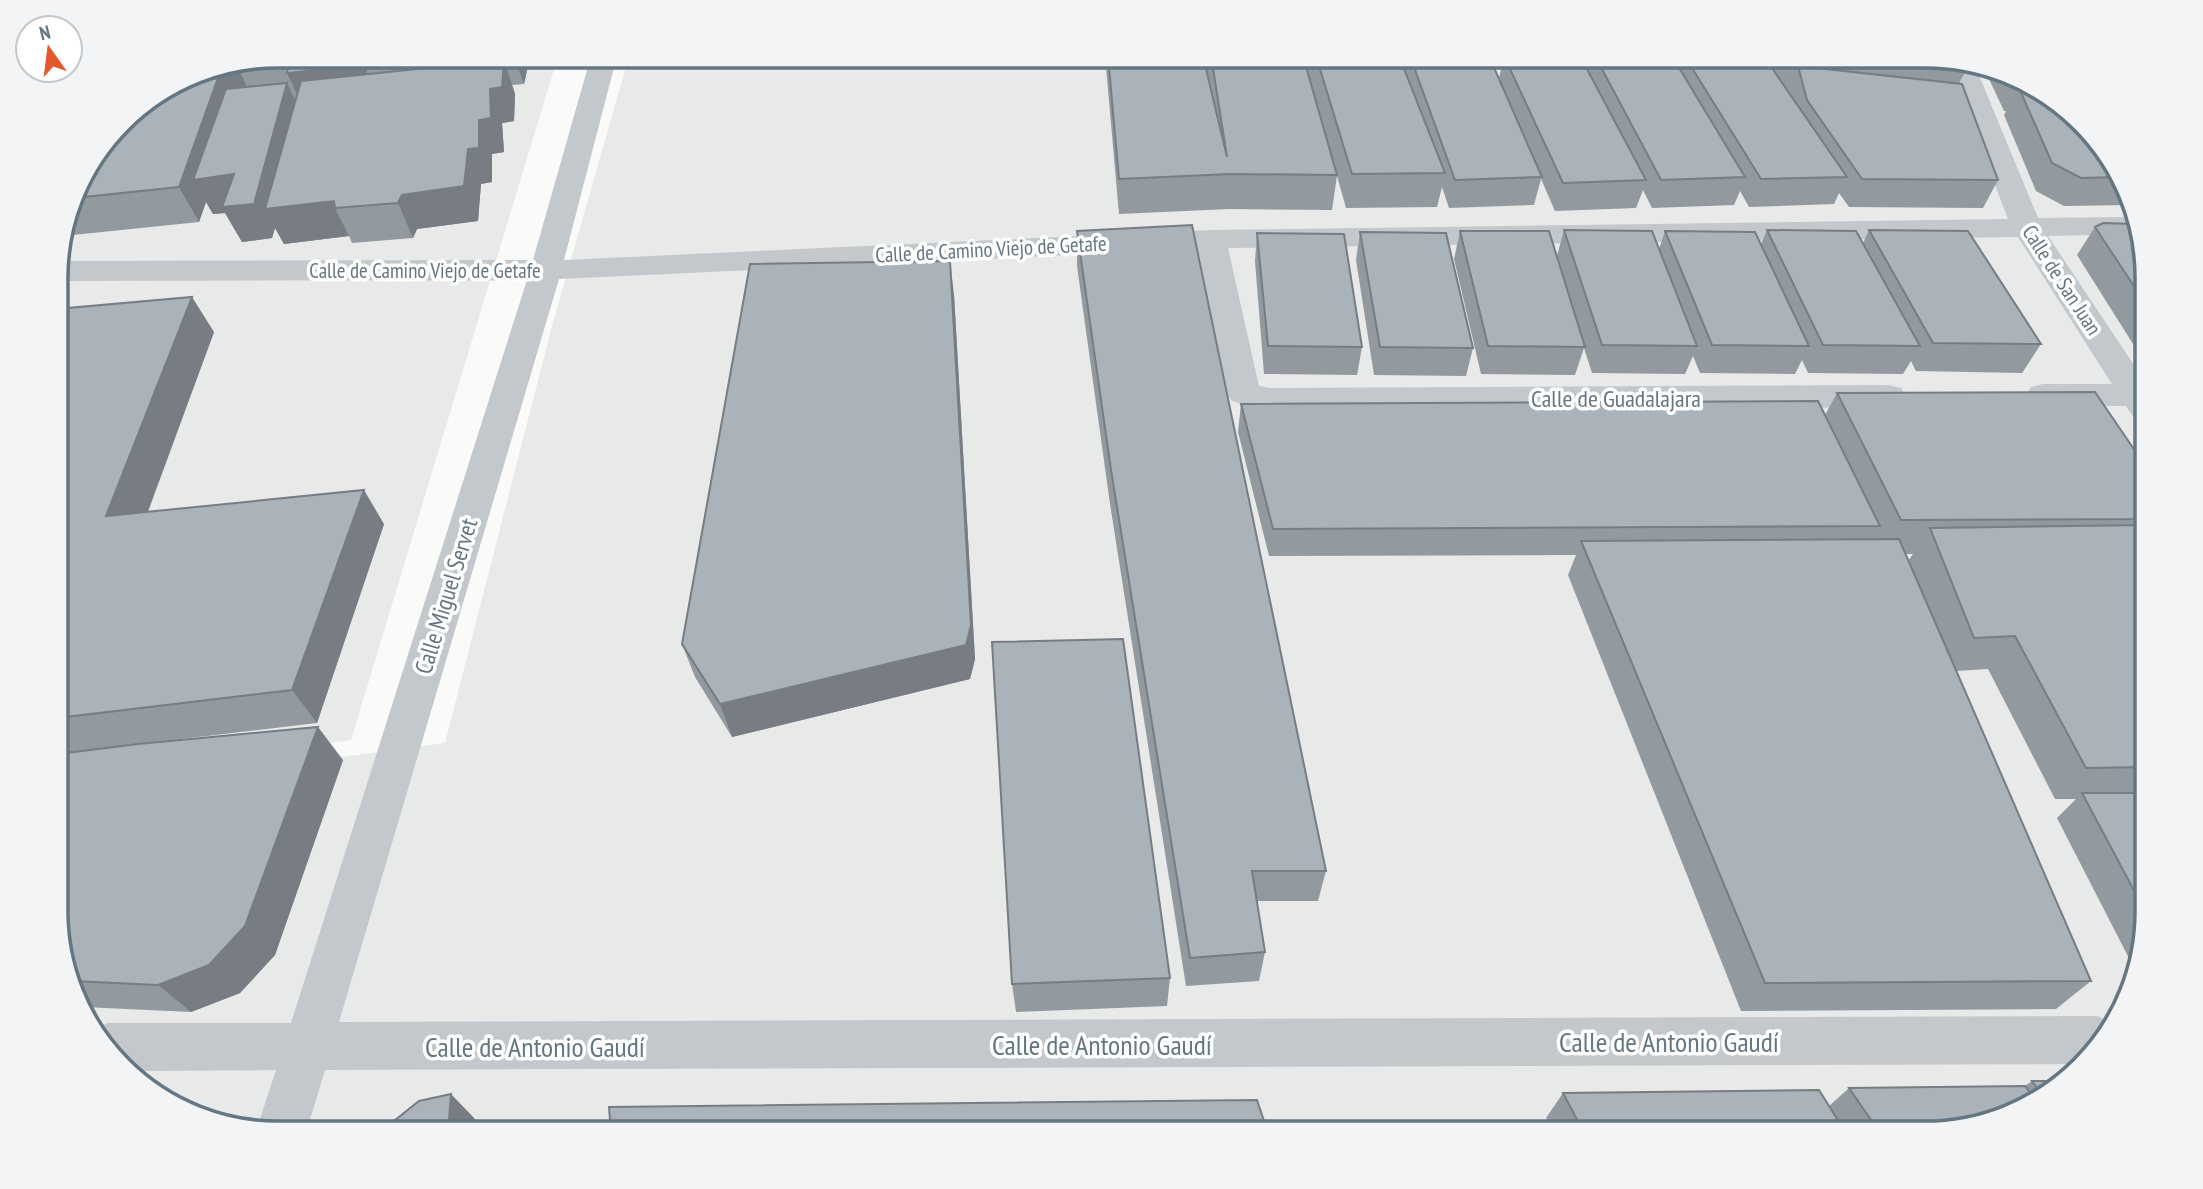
<svg xmlns="http://www.w3.org/2000/svg" width="2203" height="1189" viewBox="0 0 2203 1189" font-family="'PT Sans Narrow',sans-serif">
<style>
.built{fill:#e8e9e9}
.lines{fill:none;stroke-linecap:round;stroke-linejoin:round}
.street{fill:#c3c8cc;fill-rule:evenodd}
.wall{fill:#929a9f;fill-rule:evenodd}
.shaded-wall{fill:#777d82}
.building{fill:#aab3b9;stroke:#777d82;stroke-width:2}
.labels{text-anchor:middle;dominant-baseline:central;stroke-width:7;stroke-linejoin:round;paint-order:stroke}
.far-street-label{font-size:21px;fill:#657683;stroke:#fff}
.street-label{font-size:24px;fill:#657683;stroke:#fff}
.near-street-label{font-size:28px;fill:#657683;stroke:#fff}
.rim{fill:none;stroke:#657683;stroke-width:3.5}
</style>
<rect width="100%" height="100%" fill="#fafaf8"/>
<path class="built" d="M279,56h279l-207,684 -293,40 -1,-516 22,-83 53,-69z
M629,56h877l195,24 42,-3 -16,-21h197l99,23 86,76 36,95 2,661 -23,98 -76,87 -110,37h-1659l-99,-23 -86,-76 -36,-94v-145l387,-52 107,-417z"/>
<g class="lines">
<path class="street" d="M591,56h26l-53,204 647,-30 797,-11 -59,-154 2,-3 25,6 62,150 95,-1 6,17 -91,2 98,147v39l-12,-4 -8,-12h-83l-12,-3 -5,-8 5,-8 12,-3h69l-94,-147 -790,11 31,138 11,2 619,-3 12,3 5,8 -5,8 -12,3 -619,5 -38,-11 -5,-8 -29,-144 -639,30 -220,743 1758,-6 15,6 -36,42 -1751,6 -19,63h-27l-22,-5 19,-58 -141,1 -43,-41 16,-7h183l236,-743 -470,1v-20l476,-1z"/>
</g>
<path class="wall" d="M279,56h263v3l-13,2 -5,23 -12,1 3,9 -1,27 -12,2 2,29 -12,2v28l-11,2 -3,37 -61,8 -4,9 -61,5 -3,-7 -65,8 -9,-16 -3,10 -30,4 -17,-29 -12,1 -7,-12 -7,20 -126,13 -5,-8 -2,1 13,-47 115,-108z
M1105,56h384l10,22 5,-22h220l-1,3h15l-3,-3h189l42,15 -7,12 39,97 -15,28 -134,-1 -10,-14 -5,11 -85,3 -9,-16 -6,14 -82,3 -9,-18 -7,18 -81,3 -14,-32 -7,26 -85,3 -7,-21 -5,20 -91,1 -9,-32 -5,34 -103,-1 -110,5z
M1984,70l39,9 86,76 19,50 -64,1 -28,-15 -32,-76 2,-4h-2l-15,-32 3,-6h-7z
M2095,227l50,23v113l-68,-108z
M1564,230l95,19 6,-18 96,13 6,-14 96,13 6,-13 172,114 -19,29 -106,-2 -5,-10 -8,13 -95,-1 -6,-13 -7,14 -95,-1 -7,-17 -8,18 -93,-1 -8,-25 -9,27 -94,-1 -27,-115 6,-28 97,25z
M1077,231l249,640 -8,30h-61l8,51 -6,29 -73,5 -76,-482 -33,-238z
M1360,232l113,116 -7,28 -92,-1 -18,-115z
M1257,233l105,114 -5,28 -93,-1 -9,-113z
M954,295l21,364 -5,20 -238,58 -37,-60 -13,-33z
M57,309l157,23 -66,180 236,12 -67,199 -162,19 188,18 -68,195 -35,38 -49,19 -108,-5 -25,-67z
M1837,393l309,74 1,444 -13,57 -77,-150 19,-19h-21l-67,-130 -32,2 135,310 -35,28 -315,2 -173,-436 8,-20 -307,1 -31,-124 3,-28 584,11zM1905,554h8l-5,7z
M1170,978l-3,28 -151,6 -4,-28z
M2032,1081l16,15 -110,37h-384l-8,-15 17,-25 266,13 20,-18 176,-2z"/>
<path class="shaded-wall" d="M349,56h21l-5,8 2,7 -5,30 -59,6 -16,-34z
M514,56h28v3l-13,2 -5,23z
M504,60l11,34 -1,27 -12,2 2,29 -12,2v28l-11,2 -3,37 -61,8 -4,9 -15,-35 4,-8 66,-46 22,-60z
M253,61l-16,5 9,18 -2,7 43,-8 16,34 31,84 1,7 14,28 -65,8 -9,-16 -3,10 -30,4 -17,-29 -12,1 -7,-12 -7,20 -20,-35 -29,-87 44,-27z
M950,261l4,34 21,364 -5,20 -238,58 -12,-33z
M192,297l22,35 -81,219 -27,-35z
M364,490l20,34 -67,199 -25,-33z
M318,727l25,33 -68,195 -35,38 -49,19 -33,-27z
M451,1094l24,25 -1,14h-26z"/>
<path class="building" d="M279,56h70l-2,11 -60,6 2,-11 -52,4 1,-2z
M366,56h84l-85,8z
M1108,56h95l24,101 -16,-101h92l34,119 -106,-1 -112,5z
M1316,56h83l46,117 -93,1z
M1410,56h79l53,121 -87,3z
M1504,56h76l66,124 -83,3z
M1595,56h77l73,121 -84,3z
M1815,56h109l39,9 3,6z
M1765,58l82,119 -86,2 -74,-119z
M504,60l-2,27 -12,2 1,29 -12,2v28l-11,1 -4,37 -62,9 -4,8 -63,5 -1,-7 -69,8 36,-128z
M1798,66l164,18 36,96 -136,-1 -55,-79z
M218,78l-39,109 -105,11 5,-17 53,-69 47,-30z
M2016,78l7,1 6,6 -10,-1z
M287,83l-33,121 -32,3 12,-33 -41,6 33,-91z
M2019,88l15,1 75,66 9,22 -37,1 -29,-15z
M2103,223l32,1 10,26v53l-50,-76z
M1192,225l134,646h-74l13,81 -75,6 -79,-488 -34,-239z
M1564,230l88,1 45,115 -95,-1z
M1767,230l89,1 64,115 -97,-1z
M1869,230l99,1 73,113 -108,-1z
M1460,231h89l36,116 -97,-1z
M1665,231l90,1 54,114 -97,-1z
M1360,232l86,1 27,115 -93,-1z
M1257,233l87,1 18,113 -94,-1z
M950,261l21,364 -5,20 -246,59 -38,-60 68,-380z
M192,297l-86,219 258,-26 -72,200 -235,28v-409z
M2095,392l51,75v48h-7l3,4 -241,1 -64,-127z
M1818,401l62,125 -607,3 -32,-125z
M2146,525l1,242 -61,1 -71,-132 -41,2 -44,-110z
M1899,539l192,442 -326,2 -184,-442z
M1123,639l47,339 -158,6 -20,-342z
M318,727l-73,199 -36,39 -51,20 -85,-4 -15,-41v-186l80,-10z
M2082,793h65l-1,120z
M2032,1081h28l-12,15 -4,1z
M2025,1086l11,14 -98,33h-58l-31,-45z
M1819,1090l27,43h-262l-21,-40z
M451,1094l-3,39h-69l40,-32z
M1257,1100l11,33h-657l-2,-26z"/>
<g class="labels">
<g class="far-street-label">
<text transform="translate(991 249) rotate(-3)">Calle de Camino Viejo de Getafe</text>
<text x="425" y="270">Calle de Camino Viejo de Getafe</text>
<text transform="translate(2062 280) rotate(57)">Calle de San Juan</text>
</g>
<g class="street-label">
<text x="1616" y="398">Calle de Guadalajara</text>
<text transform="translate(446 596) rotate(-73)">Calle Miguel Servet</text>
</g>
<g class="near-street-label">
<text x="1669" y="1041">Calle de Antonio Gaudí</text>
<text x="1102" y="1044">Calle de Antonio Gaudí</text>
<text x="535" y="1046">Calle de Antonio Gaudí</text>
</g>
</g>
<path d="M0 0H2203V1189H0ZM278 68H1925A210 210 0 0 1 2135 278V911A210 210 0 0 1 1925 1121H278A210 210 0 0 1 68 911V278A210 210 0 0 1 278 68Z" fill="#f3f4f5" fill-rule="evenodd"/>
<path class="rim" d="M278 68H1925A210 210 0 0 1 2135 278V911A210 210 0 0 1 1925 1121H278A210 210 0 0 1 68 911V278A210 210 0 0 1 278 68Z"/>
<g transform="translate(49 49) rotate(346)"><circle r="33" fill="#ffffff" stroke="#c1c8cd" stroke-width="2"/>
<path d="M0-5L12 26L0 18L-12 26Z" fill="#e4572e"/>
<text y="-10" font-size="19" font-weight="bold" text-anchor="middle" fill="#657683">N</text>
</g>
</svg>
